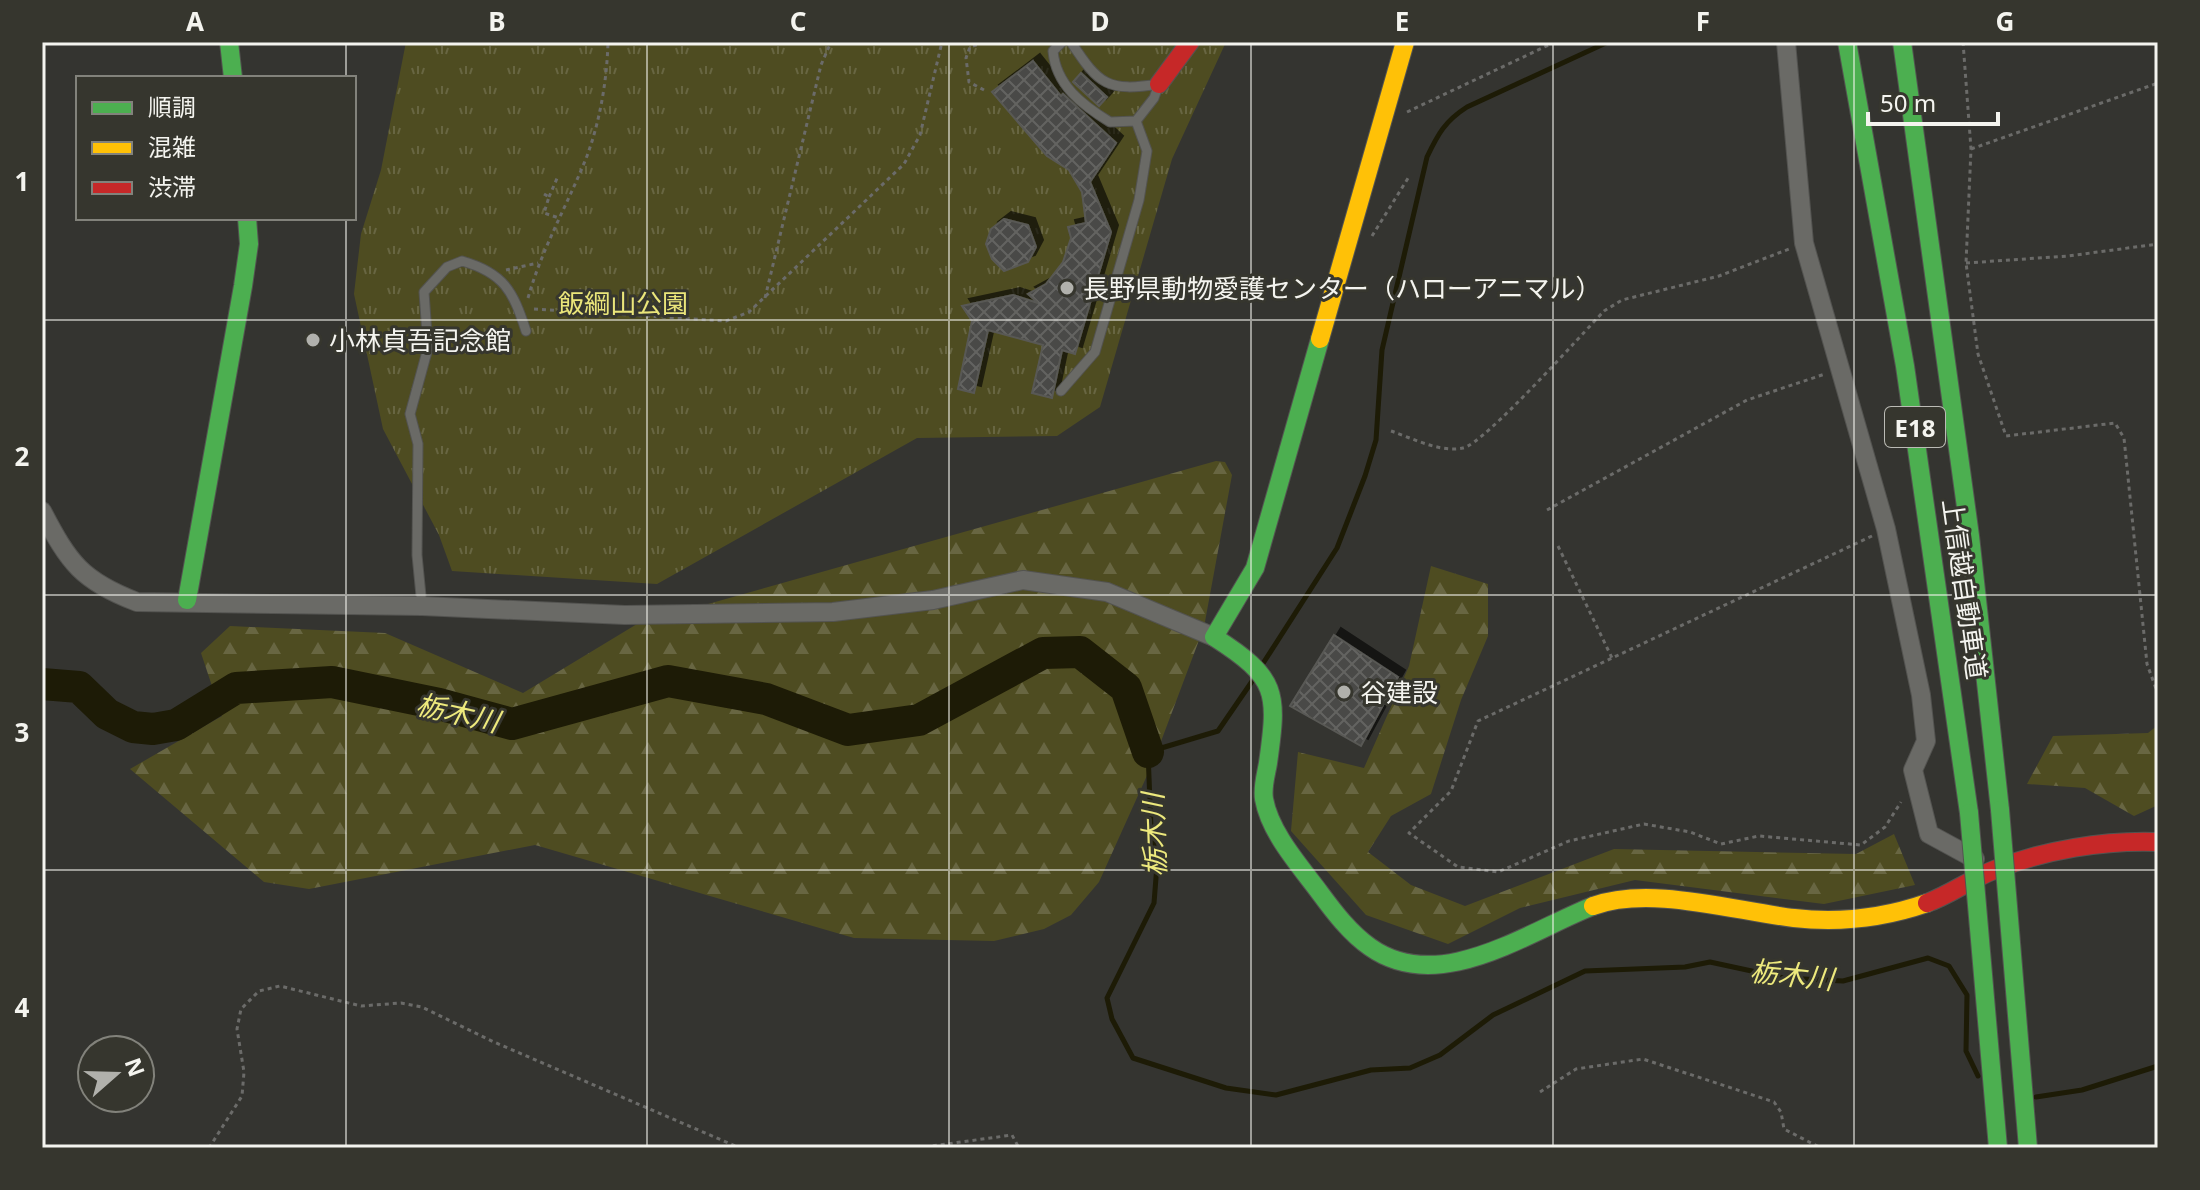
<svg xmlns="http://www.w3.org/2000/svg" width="2200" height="1190" viewBox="0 0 2200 1190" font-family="'Noto Sans','Noto Sans JP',sans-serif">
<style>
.forest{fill:url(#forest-firs)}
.park{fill:url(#park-tufts)}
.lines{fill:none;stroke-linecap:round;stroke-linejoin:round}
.stream{stroke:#1d1b06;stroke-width:5}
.river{stroke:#1d1b06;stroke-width:32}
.building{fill:url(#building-cross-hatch);stroke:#595955;stroke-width:2;filter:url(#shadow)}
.lane-casing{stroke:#535350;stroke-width:11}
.street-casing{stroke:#535350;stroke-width:20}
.fast-casing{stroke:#535350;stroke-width:20}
.slow-casing{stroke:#535350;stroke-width:20}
.jam-casing{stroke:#535350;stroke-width:20}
.path{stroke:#6b6b69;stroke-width:3;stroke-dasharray:4 4;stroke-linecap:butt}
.lane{stroke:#6a6a66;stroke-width:9}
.street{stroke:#6a6a66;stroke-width:18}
.fast{stroke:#4caf50;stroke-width:18}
.slow{stroke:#ffc107;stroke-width:18}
.jam{stroke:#c62828;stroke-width:18}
.fast-bridge-casing{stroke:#535350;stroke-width:20;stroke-linecap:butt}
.fast-bridge{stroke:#4caf50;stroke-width:18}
.grid{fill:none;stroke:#f4f4ef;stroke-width:2;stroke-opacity:0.55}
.poi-dot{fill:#b1b1ac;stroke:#36362e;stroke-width:3}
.labels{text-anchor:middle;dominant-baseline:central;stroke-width:6;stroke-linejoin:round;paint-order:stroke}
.shield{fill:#36362e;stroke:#bbbbb5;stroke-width:2}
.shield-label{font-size:24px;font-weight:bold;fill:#f4f4ef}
.poi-label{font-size:26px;fill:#f4f4ef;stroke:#36362e;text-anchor:start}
.park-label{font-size:26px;fill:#eae57a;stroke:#36362e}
.street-label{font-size:26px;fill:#f4f4ef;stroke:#36362e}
.water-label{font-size:28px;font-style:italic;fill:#ede97d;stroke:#36362e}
.neatline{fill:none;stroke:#f4f4ef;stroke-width:3}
.grid-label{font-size:26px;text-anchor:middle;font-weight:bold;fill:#f4f4ef}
</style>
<defs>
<pattern id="forest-firs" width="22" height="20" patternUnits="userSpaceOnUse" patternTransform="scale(2)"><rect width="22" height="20" fill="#4e4c21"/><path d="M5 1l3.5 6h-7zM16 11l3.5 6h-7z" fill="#686642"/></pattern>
<pattern id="park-tufts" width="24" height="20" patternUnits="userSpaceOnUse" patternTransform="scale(2)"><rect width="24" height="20" fill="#4e4c21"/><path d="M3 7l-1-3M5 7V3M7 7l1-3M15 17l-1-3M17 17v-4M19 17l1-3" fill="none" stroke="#686642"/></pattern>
<pattern id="building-cross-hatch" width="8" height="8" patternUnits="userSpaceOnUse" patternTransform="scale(2)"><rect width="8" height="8" fill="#494946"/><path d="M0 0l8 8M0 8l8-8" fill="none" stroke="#646461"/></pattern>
<filter id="shadow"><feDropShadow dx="7" dy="-7" stdDeviation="0" flood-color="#0009"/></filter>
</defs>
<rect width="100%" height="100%" fill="#343430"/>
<path class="forest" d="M1216,461l9,1 7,13 -28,152 -50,133 -55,122 -28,33 -27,14 -50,12 -140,-3 -319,-93 -226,44 -45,-7 -134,-113 92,-53 -21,-63 29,-27 155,7 138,60 114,-69z
M1431,566l57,18v52l-27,64 -30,94 -40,22 -23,36 43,33 54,21 149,-57 242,5 38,-20 21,51 -91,19 -189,-24 -115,28 -72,36 -82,-29 -75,-84 7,-79 66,16 45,-102z
M2158,725v80l-24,11 -49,-28 -58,-4 26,-48 95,-3z"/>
<path class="park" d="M406,42h820l-54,117 -72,248 -43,29 -140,2 -260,146 -205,-13 -13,-36 -56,-106 -29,-135 7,-60 20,-64z"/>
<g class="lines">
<path class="stream" d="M1262,665l75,-117 28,-72 11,-36 6,-90 45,-193c11,-23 18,-36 40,-50l141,-65
M1255,677l-37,54 -70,21 3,76 6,37 -3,38 -47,95 5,21 21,39 93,30 50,7 95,-25 39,-2 30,-13 53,-40 92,-44 100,-4 25,-5 74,16 59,3 85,-23 21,8 18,29 -1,56 12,25
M2036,1097l46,-7 76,-24"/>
<path class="river" d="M42,684l37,3 28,27 26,13 20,2 23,-4 60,-37 96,-6 107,22 73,20 156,-43 98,18 82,31 71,-10 124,-67 37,-1 46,36 22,64"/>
</g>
<path class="building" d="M1033,61l28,35 2,-2 53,49 -26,39 21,50 -36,122 -13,-4 -10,48 -20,-5 11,-48 -55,-15 -14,63 -16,-4 14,-68 -10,-15 51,-11 25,8 -10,-9 18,-10 17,-22 8,-24 -3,-11 18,-4 -4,-31 -13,-22 -22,-14 -55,-64z
M1081,73l26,24 -8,9 -26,-24z
M1004,219l24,6 8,22 -8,15 -24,9 -12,-12 -6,-15 5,-15z
M1334,635l64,42 -37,69 -71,-40z"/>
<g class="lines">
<g class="lane-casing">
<path id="lane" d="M1062,42l-9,9c3,34 29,54 57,71l26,-1
M1061,391l34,-39 44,-152 8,-49 -11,-30 18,-23 5,-14c-51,8 -60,1 -88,-42
M422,606l-5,-51 1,-111 -8,-30 18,-66 -4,-56 23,-25 15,-6c42,12 51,30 64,70"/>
</g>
<g class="street-casing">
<path id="street" d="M1786,42l18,201 82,286 35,166 5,46 -13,29 16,64 46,25
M42,511c27,52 40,70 95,91l285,4 203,9 208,-3 100,-12 90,-20 84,12 107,45"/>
</g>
<g class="fast-casing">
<path id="fast" d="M229,42l4,36
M1847,42l58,324 64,447
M1902,42l68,494 30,274
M1320,339l-65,229 -41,69c64,41 64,55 54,126 -2,12 -6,24 -4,36 6,34 36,67 56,94 14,19 30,40 50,54 69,49 157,-15 223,-41
M187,600l56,-314 6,-42 -2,-26"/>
</g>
<g class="slow-casing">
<path id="slow" d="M1320,339l85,-297
M1593,906c57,-21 141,5 201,12 45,5 90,0 133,-15"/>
</g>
<g class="jam-casing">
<path id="jam" d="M1159,84l31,-42
M1927,903c24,-9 44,-24 67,-33 50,-20 110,-30 164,-28"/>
</g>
<path class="path" d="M1963,42l8,107 -5,114 12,91 28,82 109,-13 9,15 23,226 11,30
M984,90l-15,-8 -3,-24 4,-11 15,-5
M1407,112l148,-70
M1971,149l187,-66
M544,194l5,3 -5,16 15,5
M549,197l9,-21
M1372,236l38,-61
M1966,263l102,-7 90,-12
M506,270l32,-7
M528,298c14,-50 40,-94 59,-142 13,-35 20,-76 21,-114
M765,298l56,-233 10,-23
M534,309l192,12 23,-9 155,-148 16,-29 22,-93
M1391,431c21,7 49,22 72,17 21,-4 119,-114 141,-137l18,-11 97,-24 70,-27
M1547,510l200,-110 78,-26
M1872,536l-394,185 -27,70 -42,42 49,34 40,5 71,-31 75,-17 46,8 31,12 38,-8 102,9 24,-18 16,-25
M1558,546l54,112
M1540,1092l36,-23 67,-10 131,43 7,10 3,17 37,19
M209,1148l33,-52 2,-24 -7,-43 4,-20 18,-18 21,-5 81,20 40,-3 21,4 72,35 246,106
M917,1148l95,-13 7,13"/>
<use href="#lane" class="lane"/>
<use href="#street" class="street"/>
<use href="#fast" class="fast"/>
<use href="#slow" class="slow"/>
<use href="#jam" class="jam"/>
<g class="fast-bridge-casing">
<path id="fast-bridge" d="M2000,810l28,338
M1969,813l29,335"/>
</g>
<use href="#fast-bridge" class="fast-bridge"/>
</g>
<path class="grid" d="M346,42v36M647,42v1106M949,42v1106M1251,42v1106M1553,42v1106M1854,42v1106M346,218v930M42,320h2116M42,595h2116M42,870h2116"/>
<g class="poi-dot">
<circle cx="1067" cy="288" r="8"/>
<circle cx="313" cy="340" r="8"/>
<circle cx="1344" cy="692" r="8"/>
</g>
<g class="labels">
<rect class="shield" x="1885" y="407" width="60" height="40" rx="6"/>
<g class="shield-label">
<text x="1915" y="427">E18</text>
</g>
<g class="poi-label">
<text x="1083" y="288">長野県動物愛護センター（ハローアニマル）</text>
<text x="329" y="340">小林貞吾記念館</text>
<text x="1360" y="692">谷建設</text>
</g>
<g class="park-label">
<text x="623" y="303">飯綱山公園</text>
</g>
<g class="street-label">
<text transform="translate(1965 589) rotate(82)">上信越自動車道</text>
</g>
<g class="water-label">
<text transform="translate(458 712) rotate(13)">栃木川</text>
<text transform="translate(1153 835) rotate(-92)">栃木川</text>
<text transform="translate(1792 974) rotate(6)">栃木川</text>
</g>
</g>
<rect width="2200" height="1190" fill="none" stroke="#36362e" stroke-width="88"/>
<rect x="76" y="76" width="280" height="144" fill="#36362e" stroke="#82827b" stroke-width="2"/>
<rect x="92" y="102" width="40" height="12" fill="#4caf50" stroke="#82827b" stroke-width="2"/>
<text x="148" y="116" font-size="24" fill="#f4f4ef">順調</text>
<rect x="92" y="142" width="40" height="12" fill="#ffc107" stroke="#82827b" stroke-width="2"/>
<text x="148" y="156" font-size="24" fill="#f4f4ef">混雑</text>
<rect x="92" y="182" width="40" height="12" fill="#c62828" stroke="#82827b" stroke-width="2"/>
<text x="148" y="196" font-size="24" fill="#f4f4ef">渋滞</text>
<g transform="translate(116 1074) rotate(70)"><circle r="38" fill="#36362e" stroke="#82827b" stroke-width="2"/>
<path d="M0-6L14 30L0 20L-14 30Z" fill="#b1b1ac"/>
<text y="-12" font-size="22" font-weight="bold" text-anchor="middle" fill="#f4f4ef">N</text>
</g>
<path d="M1868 112v12h130v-12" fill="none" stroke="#f4f4ef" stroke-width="4"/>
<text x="1880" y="112" font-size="24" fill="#f4f4ef" stroke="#36362e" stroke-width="6" paint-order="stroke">50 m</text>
<rect x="44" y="44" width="2112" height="1102" class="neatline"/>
<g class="grid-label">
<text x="195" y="31">A</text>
<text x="497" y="31">B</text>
<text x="798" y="31">C</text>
<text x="1100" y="31">D</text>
<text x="1402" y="31">E</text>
<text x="1703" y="31">F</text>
<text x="2005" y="31">G</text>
<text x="22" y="191">1</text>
<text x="22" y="466">2</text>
<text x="22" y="742">3</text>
<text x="22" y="1017">4</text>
</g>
</svg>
